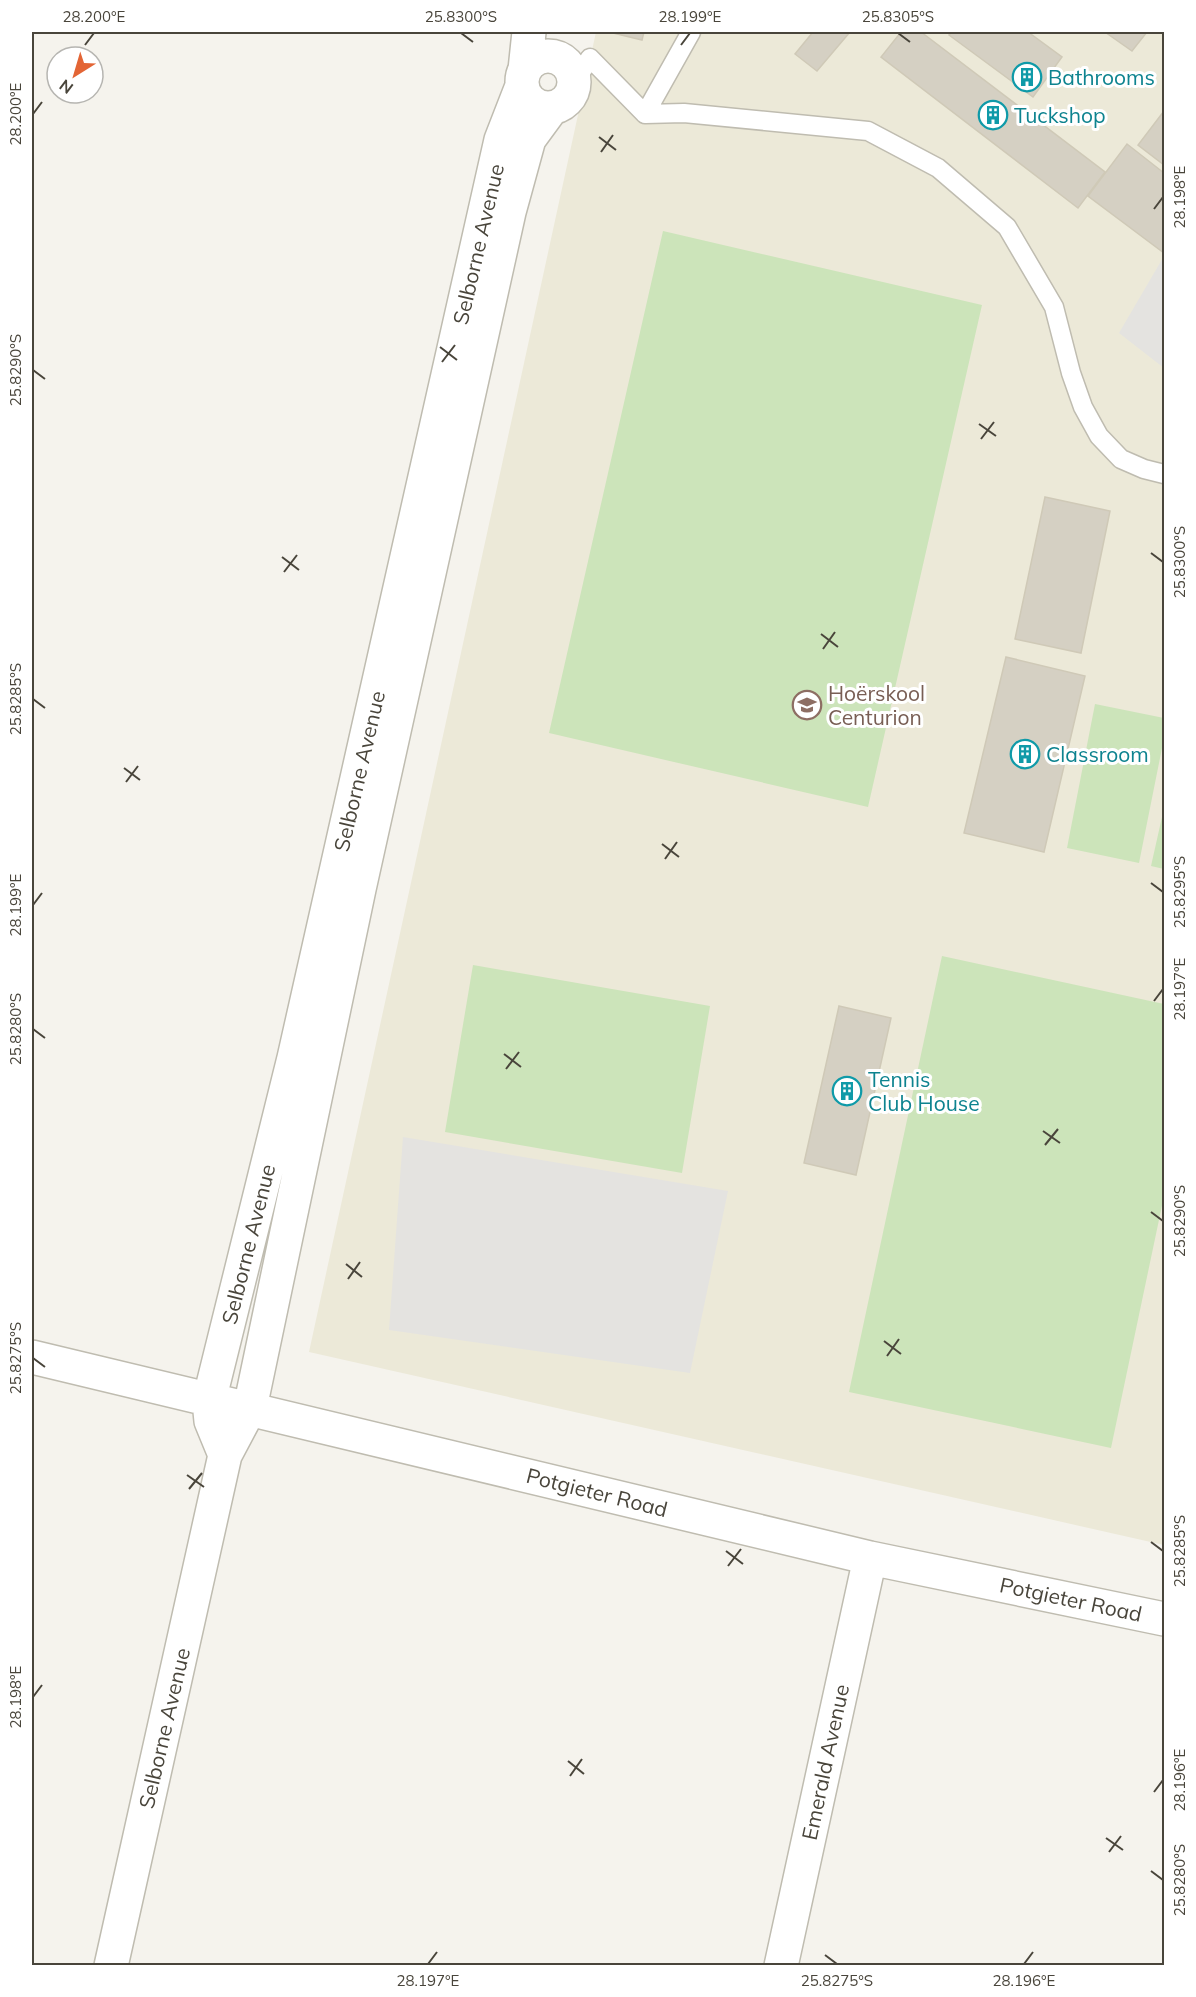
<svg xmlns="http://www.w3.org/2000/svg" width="1196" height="1997" viewBox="0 0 1196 1997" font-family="Mulish,sans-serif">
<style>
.education{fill:#ece9d8}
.green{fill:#cce4ba}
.parking{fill:#e4e3e0}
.building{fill:#d5d0c3;stroke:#cfc9b7;stroke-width:1.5}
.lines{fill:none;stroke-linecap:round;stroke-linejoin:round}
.service-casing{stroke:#bfbcb0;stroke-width:21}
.minor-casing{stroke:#bfbcb0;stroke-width:36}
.service{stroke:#fff;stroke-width:18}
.minor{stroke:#fff;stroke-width:33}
.ticks{fill:none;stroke:#49453b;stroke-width:2}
.labels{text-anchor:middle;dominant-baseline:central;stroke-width:6;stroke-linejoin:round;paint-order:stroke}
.culture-label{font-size:21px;fill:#0d838f;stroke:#fff;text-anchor:start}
.street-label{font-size:21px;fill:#49453b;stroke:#fff}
.education-label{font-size:21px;fill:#785e54;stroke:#fff;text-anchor:start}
.neatline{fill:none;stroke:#49453b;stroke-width:2}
.ticks-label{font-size:15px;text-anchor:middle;fill:#49453b}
</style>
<rect width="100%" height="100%" fill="#f5f3ed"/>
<path class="education" d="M596,32h568v1513l-855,-193z"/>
<path class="green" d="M663,231l319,74 -114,502 -319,-74z
M1095,704l69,14v20l-25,125 -72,-15z
M1164,808v61l-13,-3z
M942,956l222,48v192l-53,252 -262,-56z
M473,965l237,41 -28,167 -237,-41z"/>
<path class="parking" d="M1164,256v112l-45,-35z
M403,1137l325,54 -38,182 -301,-43z"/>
<path class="building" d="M609,32h35l-2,8z
M813,32h37l-33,39 -22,-17z
M901,32h20l184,140 -27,36 -197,-151z
M952,32h76l34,25 -29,40 -84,-62z
M1105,32h42l-15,19z
M1164,111v54l-26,-20z
M1127,144l37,29v80l-76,-57z
M1045,497l65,14 -29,142 -66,-14z
M1006,657l79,19 -41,176 -80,-19z
M839,1006l52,12 -35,157 -52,-12z"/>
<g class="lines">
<g class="service-casing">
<path id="service" d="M575,81l15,-23 55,56 39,-1 184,18 70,37 69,59 47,80 17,66 12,34 16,29 22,23 23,10 20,5
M645,114l46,-82"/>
</g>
<g class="minor-casing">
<path id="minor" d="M522 82a26 26 0 1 1 52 0a26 26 0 1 1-52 0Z
M525,70l4,-38
M32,1357l838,201 294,61
M225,1455l-14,-34 -2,-20 85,-343 207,-918 21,-54
M111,1966l114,-511 25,-47 109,-519 150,-677 20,-73 22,-30
M781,1966l89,-408"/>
</g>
<use href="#service" class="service"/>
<use href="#minor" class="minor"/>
</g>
<path class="ticks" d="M461,33l12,9M898,33l12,9M85,45l9,-12M681,45l9,-12M33,114l9,-12M599,137l17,13M601,152l12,-17M1154,209l9,-12M440,347l17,13M442,362l13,-17M33,370l12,9M979,424l17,12M981,439l13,-17M1151,553l12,9M282,557l17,13M284,572l13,-17M821,634l17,13M823,649l12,-17M33,699l12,9M124,768l16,12M126,782l12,-16M662,844l17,13M665,859l12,-17M1151,883l12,9M33,905l9,-12M1154,1001l9,-12M33,1029l12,9M504,1054l17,13M506,1069l13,-17M1043,1131l17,12M1045,1145l13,-16M1151,1212l12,9M346,1264l16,13M348,1279l12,-17M884,1341l17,13M887,1356l12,-17M33,1358l12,9M187,1475l17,12M189,1489l13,-16M1151,1542l12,9M726,1551l17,13M728,1566l13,-17M33,1697l9,-12M568,1761l16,13M570,1776l12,-17M1154,1792l9,-12M1106,1838l17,12M1109,1852l12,-16M1151,1871l12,9M825,1955l12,9M428,1964l9,-12M1024,1964l9,-12"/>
<defs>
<g id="building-ring" transform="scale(1.5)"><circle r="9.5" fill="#fff" stroke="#0f9aa8" stroke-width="1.5"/><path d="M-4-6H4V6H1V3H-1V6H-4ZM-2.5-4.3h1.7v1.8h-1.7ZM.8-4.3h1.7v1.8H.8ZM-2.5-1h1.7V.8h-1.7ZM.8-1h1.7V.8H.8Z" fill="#0f9aa8"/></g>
<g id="school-ring" transform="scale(1.5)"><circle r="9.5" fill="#fff" stroke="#8d6e63" stroke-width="1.5"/><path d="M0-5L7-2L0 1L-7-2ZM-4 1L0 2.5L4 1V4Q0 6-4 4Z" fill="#8d6e63"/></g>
</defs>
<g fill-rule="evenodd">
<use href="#building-ring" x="1027" y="77"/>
<use href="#building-ring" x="993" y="115"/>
<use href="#school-ring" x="807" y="705"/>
<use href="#building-ring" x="1025" y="754"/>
<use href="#building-ring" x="847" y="1091"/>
</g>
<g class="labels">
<g class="culture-label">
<text x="1048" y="77">Bathrooms</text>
<text x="1014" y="115">Tuckshop</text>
<text x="1046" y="754">Classroom</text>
<text x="868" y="1079">Tennis<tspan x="868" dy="24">Club House</tspan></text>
</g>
<g class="street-label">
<text transform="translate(478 244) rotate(-77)">Selborne Avenue</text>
<text transform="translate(359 771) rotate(-77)">Selborne Avenue</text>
<text transform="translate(248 1244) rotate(-76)">Selborne Avenue</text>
<text transform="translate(597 1492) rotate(14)">Potgieter Road</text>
<text transform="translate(1071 1599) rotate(12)">Potgieter Road</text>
<text transform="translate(164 1728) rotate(-77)">Selborne Avenue</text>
<text transform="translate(825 1762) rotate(-78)">Emerald Avenue</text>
</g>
<g class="education-label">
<text x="828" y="693">Hoërskool<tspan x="828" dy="24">Centurion</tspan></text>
</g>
</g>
<rect width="1196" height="1997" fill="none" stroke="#ffffff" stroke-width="66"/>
<g transform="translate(75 75) rotate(217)"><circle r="28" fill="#ffffff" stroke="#b6b5b1" stroke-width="1.5"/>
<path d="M0-4.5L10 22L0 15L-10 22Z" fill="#e36535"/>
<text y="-9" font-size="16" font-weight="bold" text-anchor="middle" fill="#49453b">N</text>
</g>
<rect x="33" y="33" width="1130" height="1931" class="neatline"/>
<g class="ticks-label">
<text x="94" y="22">28.200°E</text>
<text x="461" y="22">25.8300°S</text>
<text x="690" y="22">28.199°E</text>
<text x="898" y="22">25.8305°S</text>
<text transform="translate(16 114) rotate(-90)" y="5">28.200°E</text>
<text transform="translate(1180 197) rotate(-90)" y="5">28.198°E</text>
<text transform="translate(16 370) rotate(-90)" y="5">25.8290°S</text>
<text transform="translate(1180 562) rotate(-90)" y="5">25.8300°S</text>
<text transform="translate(16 699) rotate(-90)" y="5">25.8285°S</text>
<text transform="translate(1180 892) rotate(-90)" y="5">25.8295°S</text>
<text transform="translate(16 905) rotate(-90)" y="5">28.199°E</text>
<text transform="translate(1180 989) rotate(-90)" y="5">28.197°E</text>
<text transform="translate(16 1029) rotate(-90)" y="5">25.8280°S</text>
<text transform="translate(1180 1221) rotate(-90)" y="5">25.8290°S</text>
<text transform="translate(16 1358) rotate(-90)" y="5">25.8275°S</text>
<text transform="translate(1180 1551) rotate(-90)" y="5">25.8285°S</text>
<text transform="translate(16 1697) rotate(-90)" y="5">28.198°E</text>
<text transform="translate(1180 1780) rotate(-90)" y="5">28.196°E</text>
<text transform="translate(1180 1880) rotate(-90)" y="5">25.8280°S</text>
<text x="428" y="1986">28.197°E</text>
<text x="837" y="1986">25.8275°S</text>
<text x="1024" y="1986">28.196°E</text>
</g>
</svg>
